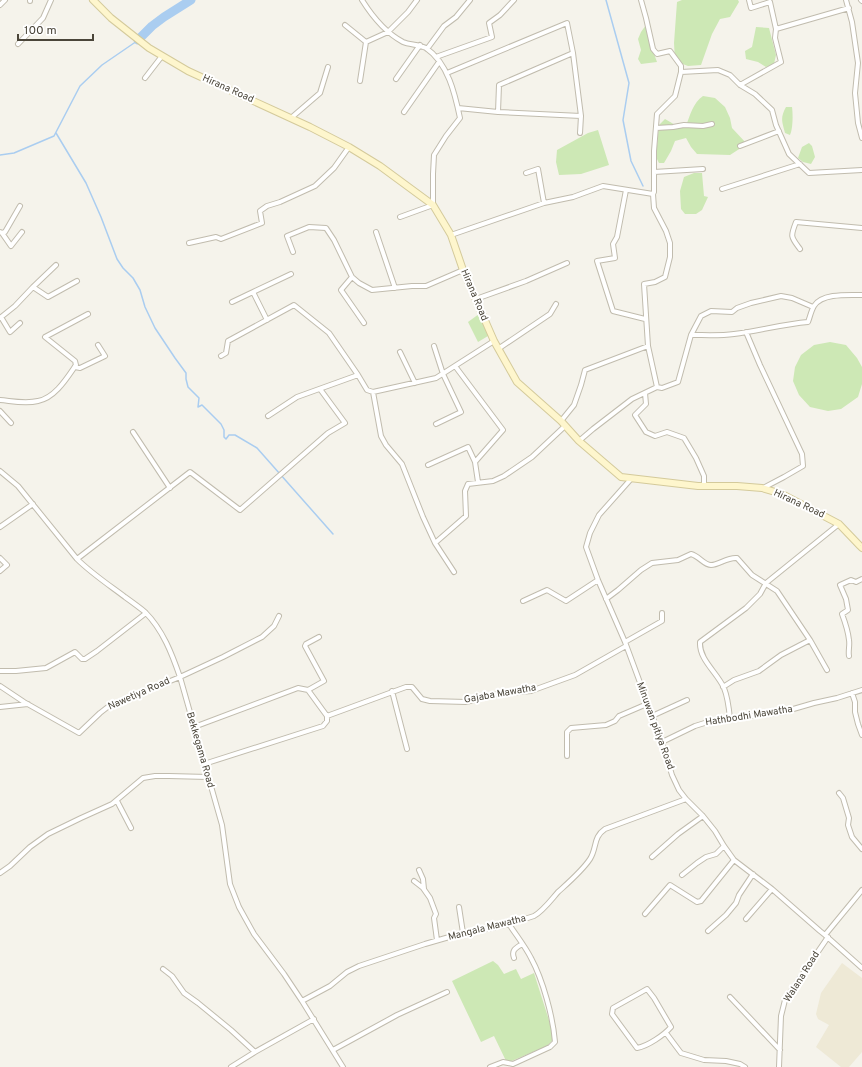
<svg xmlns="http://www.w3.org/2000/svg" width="862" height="1067" viewBox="0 0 862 1067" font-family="Overpass,sans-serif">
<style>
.education{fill:#eee9d6}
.green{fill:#cde8b5}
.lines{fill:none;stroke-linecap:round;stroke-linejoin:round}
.stream{stroke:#aacdf0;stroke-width:1.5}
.river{stroke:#aacdf0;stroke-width:9}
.street-casing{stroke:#c1bcae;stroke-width:6}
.secondary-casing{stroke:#d4ca9b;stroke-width:8}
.street{stroke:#fff;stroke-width:4}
.secondary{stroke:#fef6cd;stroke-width:6}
.labels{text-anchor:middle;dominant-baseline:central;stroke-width:4;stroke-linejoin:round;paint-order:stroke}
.street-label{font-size:10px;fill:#4a4539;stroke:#fff}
</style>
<rect width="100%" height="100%" fill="#f5f3eb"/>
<path class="education" d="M842,963l20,15v74l-13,15h-8l-25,-20 13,-22 -11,-6 -2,-5 5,-21z"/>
<path class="green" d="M682,0h56l1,2 -9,15 -10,2 -8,15 -11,31 -13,1 -13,-5 -1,-18 3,-41z
M646,25l7,26 4,11 -16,2 -3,-5 3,-9 -3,-11 3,-7z
M756,27l13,1 7,27 -2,9 -8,3 -8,-5 -12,-3 -1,-8 7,-4z
M703,96l12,2 10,9 5,11 2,10 15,16 -17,11 -33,-1 -6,-7 -5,-9 -11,3 -4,10 -7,12h-5l-3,-6 3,-32 6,-6 12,7h9c4,-11 7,-23 17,-30z
M786,107h6c1,7 1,22 -2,28l-5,-2c-3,-12 -5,-15 1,-26z
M598,130l11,35 -28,9 -22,1 -3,-13 1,-12 31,-17z
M809,143l3,3 3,11 -4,7 -8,-2 -5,-4 4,-11z
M694,173h8l2,23 4,1 -6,13 -6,4h-11l-4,-5 -1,-18 4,-14z
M479,314l9,19v3l-10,6 -10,-20z
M830,342l16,3 11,13 5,9v17l-4,13 -17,12 -13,2 -18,-4 -11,-12 -6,-14 2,-14 6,-12 13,-10z
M493,961l5,4 6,9 12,-5 5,10 13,-6 20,63 -2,5 -5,5 -40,17 -13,-27 -13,6 -29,-61z"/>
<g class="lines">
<path class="stream" d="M606,0l23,83 -6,37 8,41 12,25
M56,133l30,50 15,34 16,42 6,9 10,10 7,12 5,17 10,21 20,30 11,15v6l2,8 11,11 -1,9 4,-2 19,19 3,6v7l2,2 3,-4h6l22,13 76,86
M0,155l14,-2 40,-17 26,-50 22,-21 35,-24"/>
<path class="river" d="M138,40l14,-14 12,-9 27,-17"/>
<g class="street-casing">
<path id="street" d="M362,0c10,16 24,33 41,42 7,3 15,2 23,6 22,15 29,46 34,70l-14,18 -12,19 -1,19v31l-33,12
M641,0l5,18 7,31 4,5 13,-3 11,15v6l-6,24 -18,18 -3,37v41l-1,2
M749,0l2,8 19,-6 6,27
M846,0l6,22 6,41 -3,30 3,30 4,15
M861,0l1,1
M30,1v-1
M0,5l5,-5
M345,25l21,17 -6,39
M366,42l22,-10 20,-20 9,-12
M18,44l25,-26 8,-18
M427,49l17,-23 12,-9 14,-17
M436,57l56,-20 -3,-14 11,-8 14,-15
M681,72l37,-2 12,5 10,10 15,9 17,16 4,15 13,29 20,19 53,-3
M447,73l120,-50 6,30 8,63 -83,-4 -40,-4
M145,78l17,-22
M396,79l24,-34
M740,85l41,-23 -6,-24 1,-9 73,-21
M404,112l35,-50
M498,112l1,-27 74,-32
M291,118l29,-25 8,-26
M656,128l17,-1 11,-2 19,1 9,-2
M580,133l1,-17
M740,146l39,-15
M654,172l49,-3
M526,173l12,-4 6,34
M722,189l78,-25
M626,190l-9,47 -4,7 2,14 -18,3 16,50 32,8
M0,232l2,1 3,-1 15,-26
M376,232l19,56
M2,233l9,13 11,-14
M451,235l93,-32 29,-6 30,-11 50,8 1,14 12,23 4,12v14l-5,20 -10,5 -11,2 4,62 -63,24 -4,15 -7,20 -13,16
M189,243l27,-6 5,2 41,-16 -2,-12 7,-5 13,-4 35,-16 19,-18 15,-21
M800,249c-9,-12 -10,-12 -4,-27l66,6
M293,252l-6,-16 22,-9 17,1 8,12 18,37 7,6 13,7 40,-4h14l37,-16
M352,277l-11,13 23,33
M33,287l23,-22
M476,299l50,-18 41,-18
M232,302l21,-10
M1,317l9,15 10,-9
M0,318l15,-12 18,-19 15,10 29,-16
M267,320l-14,-28 38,-18
M746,332l14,33 42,89 1,12 -19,11 -21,11
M691,335c14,0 29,1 43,-1 25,-3 49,-10 74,-12 2,-5 3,-11 6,-16 8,-13 34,-11 48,-11
M434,346l9,28 18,38 -25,12
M648,346l9,41 5,1 16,-6 13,-47 10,-19 10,-5 21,1 5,-4 14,-5 30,-7 11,2 21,9
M498,349l52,-35 6,-10
M400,352l15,31
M221,356l5,-3 2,-12 66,-36 35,28 29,42
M455,366l48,64 -28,32
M75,367l5,1 25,-12 -7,-11
M373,392l8,44 5,9 16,19 21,53 12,26 31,-27 -1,-25 3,-7 25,-3 11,-5 28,-19 33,-31
M645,393l1,11 -11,11 11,17 9,4 12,-4 17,6 12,20 8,18v10
M0,400c12,1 25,4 38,1 17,-3 29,-23 38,-36l-1,-4 -30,-24 43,-23
M0,411l11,12
M268,416l29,-19 61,-22 9,15 6,2 63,-14 58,-37
M133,432l37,56
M579,441l14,-12 39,-30 25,-12
M428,465l40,-18 7,15 3,20
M0,471l18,15 59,73c14,14 32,26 48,38 7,5 14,10 20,15 18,18 27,42 35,65l42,148 8,59 9,23 15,27 30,40 18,27 41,66
M631,479l-32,36 -9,18 -4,14 12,33 27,62 37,100 10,33 7,15 7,9 17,17 12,15 9,15 10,14 38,29 48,42 5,4 37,33
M0,527l33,-23
M435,543l19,29
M0,558l7,7 -7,6
M77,559l113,-87 50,38 88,-77 17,-10 -25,-34
M606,599l12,-9 23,-20 11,-7 26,-3 13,-6c8,2 13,11 20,11 8,0 16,-8 26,-7l15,17 25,16 33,49 17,30
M523,601l24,-11 19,11 32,-21
M625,642l37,-21v-8
M849,656c-1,-5 1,-11 0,-16 -1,-9 -4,-18 -7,-26l6,-4 -2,-11 -6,-14 11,-5 5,2 6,-3
M0,671h16l30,-3 29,-16 7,7h3l12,-8 49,-38
M0,686l24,16 55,31 21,-20 9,-7 71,-29 43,-20 39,-20 12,-11 5,-10
M723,687l11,-7 25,-9 22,-16 29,-15
M392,691l15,58
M852,693l3,9v10l3,12 4,11
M0,707l28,-3
M327,716l79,-29h6l10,12 8,2 36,1 31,-8 34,-3 44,-16 51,-29
M652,716l35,-16
M730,719c-1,-11 -2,-21 -6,-31 -7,-16 -25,-28 -24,-46l46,-34 14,-14 6,-11 73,-59
M194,727l104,-39 10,2 16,-9 -19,-35 1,-2 13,-7
M662,742l33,-16 16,-5 72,-9 31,-9 23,-5 25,-8
M567,756v-24l4,-4 35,-3 9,-4 4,-5 28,-12
M204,764l119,-38 4,-5v-5l-19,-26
M839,793l4,5 6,20 -1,7 4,12 10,12
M117,801l14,27
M652,857l26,-23 25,-18
M419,870l4,9 1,10
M0,873l10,-7 20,-19 18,-13 33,-16 31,-14 31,-26 12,-2h14l39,1
M682,875l15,-12 9,-6 10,-3 8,-8
M414,881l9,7 7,10 6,16 -2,4 3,22
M459,907l4,26
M645,914l25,-29 27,17 4,-1 33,-41
M746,919l26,-30
M708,931l18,-16 10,-12 3,-8 14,-21
M825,935l37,-45
M514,958c-3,-8 2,-10 8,-14
M163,969l9,7 12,17 14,10 33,27 24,22
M647,989l7,9 17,29c-7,8 -23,19 -34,21l-25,-34 1,-6z
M730,997l50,53
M302,1001l28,-15 17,-14 12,-6 66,-22 38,-11 24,-4 22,-5 25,-8c9,-5 17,-16 24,-24 11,-10 24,-21 32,-33 7,-11 3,-22 15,-30l81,-30
M666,1033l15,20 23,7 22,1 14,3 5,3
M333,1050l64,-35 50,-23
M231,1067l24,-15 59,-33
M490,1067l13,-5 10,2 37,-17 5,-5c-2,-25 -12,-62 -24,-84 -6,-12 -15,-23 -22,-34
M779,1067l2,-51 4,-16 43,-63"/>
</g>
<g class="secondary-casing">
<path id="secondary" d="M93,0l18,18 38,30 39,23 122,56 39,20 31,19 53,39 18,30 12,35 31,71 23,41 44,39 18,20 42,36 77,9h39l25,2 20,6 57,30 21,22 2,2"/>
</g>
<use href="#street" class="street"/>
<use href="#secondary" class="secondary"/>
</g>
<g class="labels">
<g class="street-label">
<text transform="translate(228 89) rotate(24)">Hirana Road</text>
<text transform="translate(474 295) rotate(67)">Hirana Road</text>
<text transform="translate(799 504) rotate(25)">Hirana Road</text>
<text transform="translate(139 694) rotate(-24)">Nawetiya Road</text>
<text transform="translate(500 694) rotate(-10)">Gajaba Mawatha</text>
<text transform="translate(749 716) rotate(-9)">Hathbodhi Mawatha</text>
<text transform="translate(655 726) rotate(70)">Minuwan pitiya Road</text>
<text transform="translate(200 750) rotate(74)">Bekkegama Road</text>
<text transform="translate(487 928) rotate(-14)">Mangala Mawatha</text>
<text transform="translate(802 977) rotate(-58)">Walana Road</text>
</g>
</g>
<path d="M18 34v6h75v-6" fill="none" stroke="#4a4539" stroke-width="2"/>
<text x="24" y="34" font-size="12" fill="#4a4539" stroke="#ffffff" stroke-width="3" paint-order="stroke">100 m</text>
</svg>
